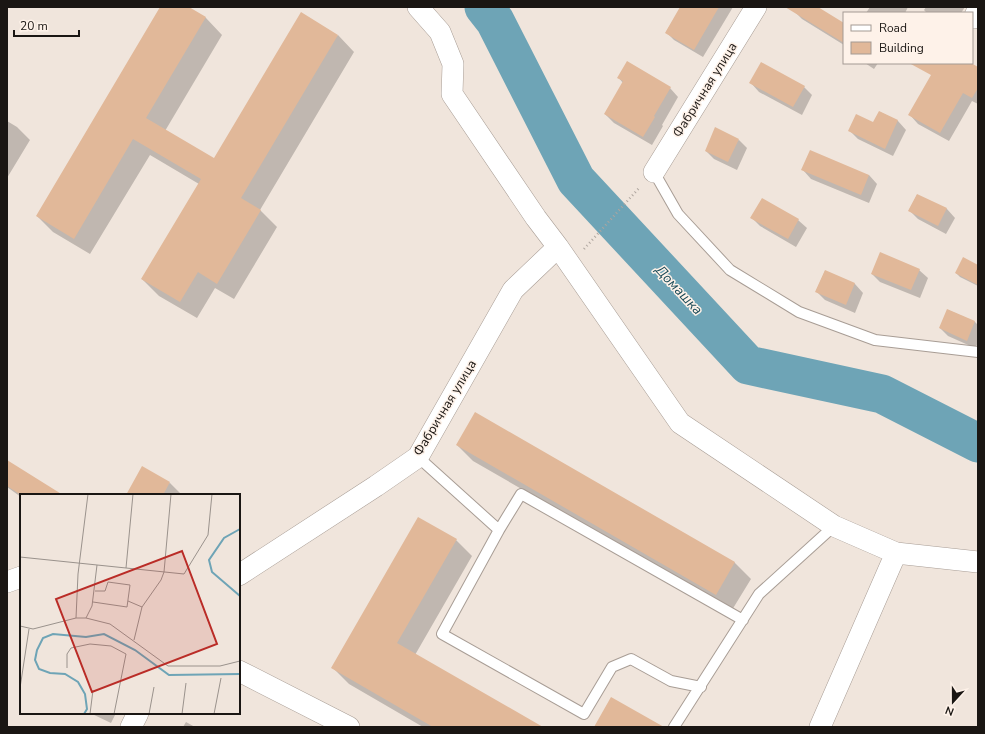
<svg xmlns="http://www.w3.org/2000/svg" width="985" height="734" viewBox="0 0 985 734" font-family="'Nunito Sans',sans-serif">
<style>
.shadow{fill:#0003}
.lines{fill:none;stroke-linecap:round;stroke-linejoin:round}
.river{stroke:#6ea4b6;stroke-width:39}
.building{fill:#e1b899}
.lane-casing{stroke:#a89d95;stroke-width:12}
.street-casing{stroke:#a89d95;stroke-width:22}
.path{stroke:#aea59e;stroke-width:2.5;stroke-dasharray:1 3;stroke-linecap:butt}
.lane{stroke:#fff;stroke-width:10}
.street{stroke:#fff;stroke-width:21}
.labels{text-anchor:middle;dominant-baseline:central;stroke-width:3;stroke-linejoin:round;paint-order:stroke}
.street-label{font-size:13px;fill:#1a1613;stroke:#fef2e9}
.water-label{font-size:14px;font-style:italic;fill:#1a4a57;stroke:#fef2e9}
.inset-river{fill:none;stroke:#6ea4b6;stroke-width:2}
.inset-road{fill:none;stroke:#9a928c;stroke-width:1}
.view{fill:#ba2c27;fill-opacity:0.15;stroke:#ba2c27;stroke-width:2}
.inset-edge{fill:none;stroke:#1a1613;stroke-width:2}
</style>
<rect width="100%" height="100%" fill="#f0e5dc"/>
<path class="shadow" d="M161,7h26l19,11 16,17 -57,96 49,29 124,-125 16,17 -94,158 17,17 -43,72 -19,-11 -18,30 -38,-22 -17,-17 57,-95 -49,-29 -60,99 -37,-22 -16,-16z
M681,7h52l-30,50 -29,-17 -8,-8z
M797,7h19l28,17v21l-42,-26 -8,-8z
M870,7h38l-3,6h-39z
M926,7h39l-4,6h-34l-3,-3z
M865,63h13l-4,6z
M935,63h34l9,5v36l-6,-3 -23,40 -31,-17 -8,-9 22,-39z
M618,77l52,11 8,9 -16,28 1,1 -11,19 -38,-22 -9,-9 18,-31z
M751,83l53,4 8,8 -10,20 -43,-23z
M880,112l18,9 8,9 -13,26 -35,-17 -9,-9 25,-6z
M7,121l10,6 13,13 -23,38z
M739,140l8,8 -10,22 -23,-11 -8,-8z
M803,170l66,5 8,9 -8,19 -58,-24z
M917,195l30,14 8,9 -9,16 -28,-15 -9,-9z
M752,218l46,2 9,8 -11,19 -36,-21z
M978,266v20l-18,-9 -4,-4z
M919,270l9,8 -8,20 -40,-16 -8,-8z
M825,271l30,13 8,9 -8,20 -30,-13 -9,-9z
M948,310l27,12 3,3v18l-3,5 -27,-12 -8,-8z
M457,445l277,117 17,17 -19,31 -259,-149z
M7,474l54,21h-40v2l-14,-10z
M170,483l12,12h-55z
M456,540l16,16 -57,99 126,72h-118l-74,-43 -16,-16z
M90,713h26l-5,10z
M186,722l9,5h-12z"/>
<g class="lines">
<path class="river" d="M484,7l11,14 81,159 172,185 134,29 96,49"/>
</g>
<path class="building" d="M160,7h29l17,10 -60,101 68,40 87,-146 37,23 -97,163 20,12 -44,74 -19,-12 -18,30 -39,-23 60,-100 -68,-40 -59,100 -38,-23z
M680,7h39l-25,43 -29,-17z
M785,7h33l26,16v20z
M627,61l44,26 -17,29 1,1 -12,20 -39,-23 19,-33 -6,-3z
M761,62l44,24 -12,21 -44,-24z
M909,63h62l7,4v21l-6,10 -9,-5 -23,40 -32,-18 23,-40z
M879,111l19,9 -13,29 -37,-18 8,-17 17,8z
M715,127l24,12 -11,23 -23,-11z
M810,150l59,25 -8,20 -60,-25z
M917,194l30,14 -9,18 -30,-15z
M762,198l37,21 -11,20 -38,-21z
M880,252l40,17 -9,21 -40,-16z
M963,257l15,8v20l-23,-12z
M825,270l30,13 -9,22 -31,-13z
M947,309l28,12 -8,20 -28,-13z
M475,412l260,150 -19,33 -260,-150z
M7,460l56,35h-42l-14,-9z
M142,466l28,16 -7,13h-37z
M418,517l39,22 -60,104 146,84h-110l-102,-59z
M611,697l53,30h-70z"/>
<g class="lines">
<g class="lane-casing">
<path id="lane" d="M654,172l24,42 52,56 69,42 76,28 103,12
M418,457l81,73
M701,687l-30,-6 -40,-22 -19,8 -28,47 -142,-80 57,-104 22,-36 222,126
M674,727l85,-133 75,-68"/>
</g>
<g class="street-casing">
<path id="street" d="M418,7l22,25 13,32 -1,30 84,124 22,29 122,176 154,103 62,27 82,9
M974,18l4,-9
M654,172l102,-165
M239,575l137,-89 42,-29 95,-167 45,-43
M7,582l14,-5
M239,671l110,56
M131,727l7,-14
M820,727l76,-174"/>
</g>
<path class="path" d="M584,249l56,-62"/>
<use href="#lane" class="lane"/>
<use href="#street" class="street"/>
</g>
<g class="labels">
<g class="street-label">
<text transform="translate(705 90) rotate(-58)">Фабричная улица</text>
<text transform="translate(445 408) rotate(-59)">Фабричная улица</text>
</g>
<g class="water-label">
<text transform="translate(679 290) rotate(47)">Домашка</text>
</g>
</g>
<g transform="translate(20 494)">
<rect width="220" height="220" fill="#f0e5dc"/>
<path class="inset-river" d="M220,35l-16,9 -15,22 3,12 28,24M64,220l3,-5 -2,-15 -7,-12 -13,-8 -15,-1 -11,-4 -4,-9 2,-10 6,-12 10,-4 33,3 18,-3 31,16 34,25 71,-1"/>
<path class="inset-road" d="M0,63l164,17 24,-39 4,-41M106,74l7,-74M108,107l14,6M73,108l34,5 3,-22 -22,-3 -3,9h-10M56,124l2,-44 10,-80M66,124l6,-12 5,-41M0,132l13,3 43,-11h10l24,6 58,42h52l20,-5M114,146l8,-33 19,-27 3,-8 7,-78M47,174v-14l4,-6 19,-4 21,2 15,8 -12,60M0,194l9,-59M70,220l3,-24M129,220l5,-27M162,220l4,-31M194,220l7,-36"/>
<path class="view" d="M162,57l35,93 -125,48 -36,-93z"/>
<rect width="220" height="220" class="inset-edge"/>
</g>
<rect width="985" height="734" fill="none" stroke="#1a1613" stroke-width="16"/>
<rect x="843" y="12" width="130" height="52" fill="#fef2e9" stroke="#a39a93"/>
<rect x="851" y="25" width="20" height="6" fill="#ffffff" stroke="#a39a93"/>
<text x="879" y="32" font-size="12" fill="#1a1613">Road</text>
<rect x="851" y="42" width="20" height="12" fill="#e1b899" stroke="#a39a93"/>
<text x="879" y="52" font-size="12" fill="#1a1613">Building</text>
<g transform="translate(953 702) rotate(201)" stroke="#fef2e9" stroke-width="3" paint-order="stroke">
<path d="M0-3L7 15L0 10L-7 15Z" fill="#1a1613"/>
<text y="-6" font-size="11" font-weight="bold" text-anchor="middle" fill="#1a1613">N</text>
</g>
<path d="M14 30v6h65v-6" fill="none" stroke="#1a1613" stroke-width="2"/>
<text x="20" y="30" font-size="12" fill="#1a1613" stroke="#fef2e9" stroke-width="3" paint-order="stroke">20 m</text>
</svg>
